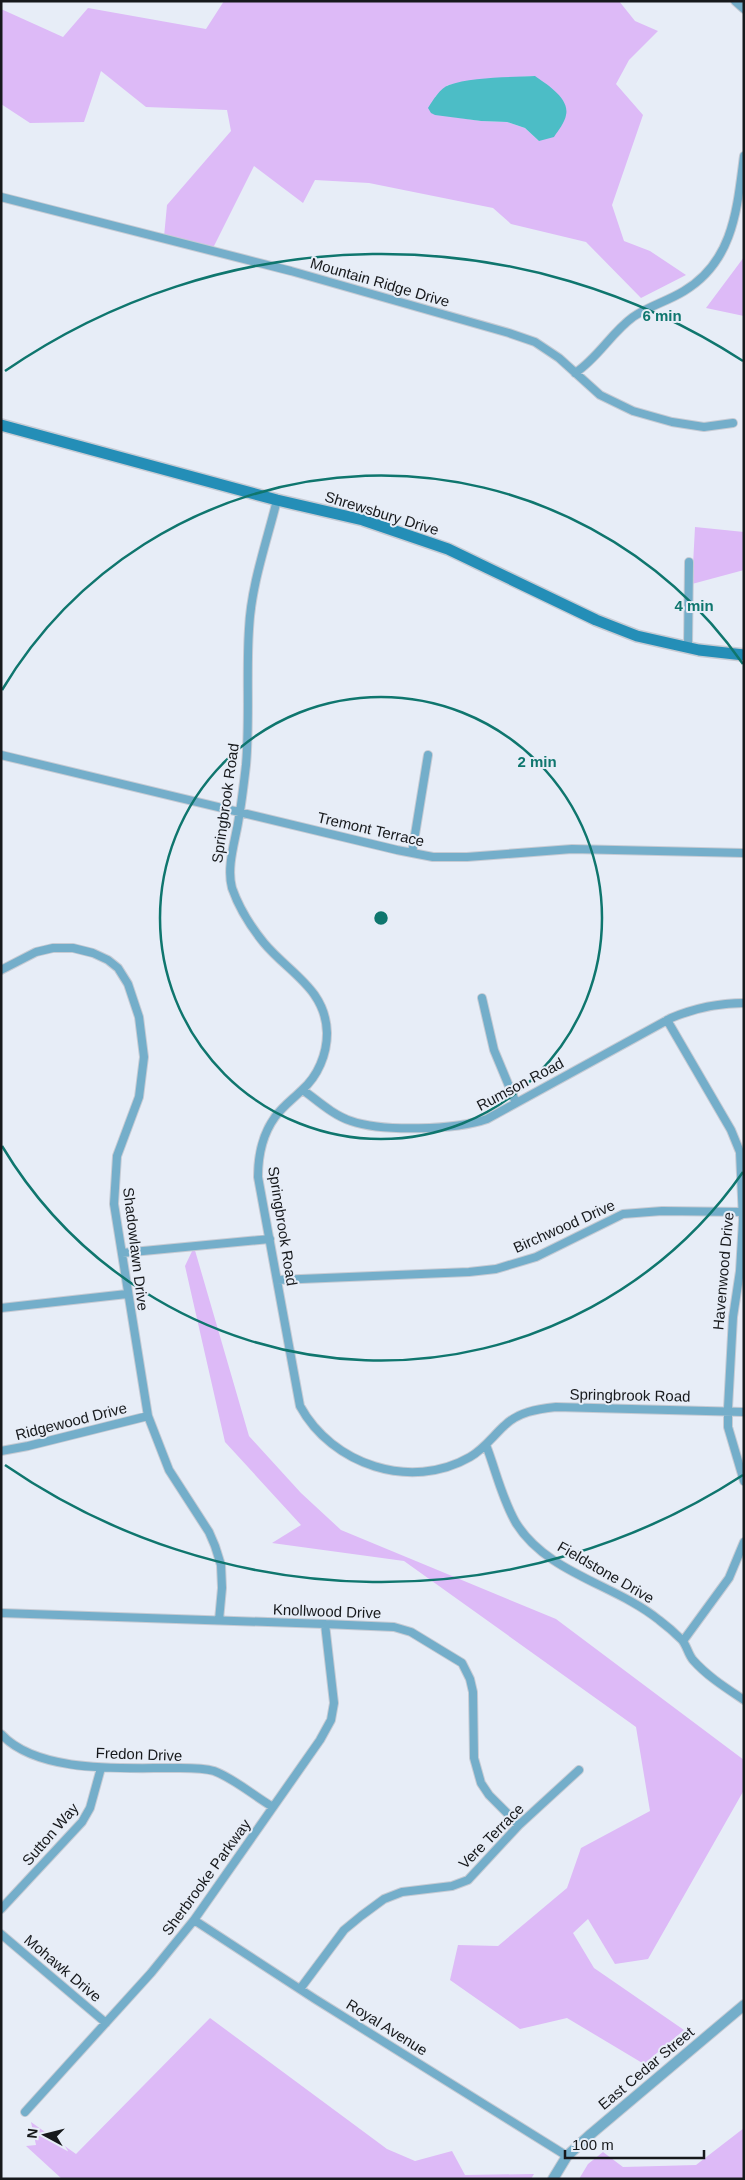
<svg xmlns="http://www.w3.org/2000/svg" width="745" height="2180" viewBox="0 0 745 2180" font-family="Arial,sans-serif">
<style>
.green{fill:#ddbaf7;fill-rule:evenodd}
.water{fill:#4cbdc6}
.lines{fill:none;stroke-linecap:round;stroke-linejoin:round}
.minor-casing{stroke:#c6cbd4;stroke-width:10}
.tertiary-casing{stroke:#c6cbd4;stroke-width:12}
.secondary-casing{stroke:#c6cbd4;stroke-width:14}
.minor{stroke:#74aeca;stroke-width:8}
.tertiary{stroke:#74aeca;stroke-width:10}
.secondary{stroke:#248eb7;stroke-width:11}
.ring{fill:none;stroke:#0f766e;stroke-width:2.5}
.labels{text-anchor:middle;dominant-baseline:central;stroke-width:4;stroke-linejoin:round;paint-order:stroke}
.street-label{font-size:15px;fill:#17191c;stroke:#e7edf7}
.centre{fill:#0f766e;stroke:#e7edf7;stroke-width:2.5}
.ring-label{font-size:15px;text-anchor:middle;font-weight:bold;fill:#0f766e;stroke:#e7edf7;stroke-width:4;stroke-linejoin:round;paint-order:stroke}
</style>
<rect width="100%" height="100%" fill="#e7edf7"/>
<path class="green" d="M224,1h395l16,20 23,10 -29,29 -13,24 27,31 -31,90 12,36 26,10 36,24 -45,23 -55,-56 -75,-18 -18,-16 -124,-25 -54,-3 -12,23 -49,-37 -42,84 -48,-13 3,-32 64,-74 -4,-21 -81,-3 -45,-36 -17,51 -54,1 -29,-19v-95l62,28 25,-29 118,21zM535,76l4,65 -14,-13 -18,-6 -26,-1 -46,-7v-17l13,-12 40,-6z
M744,257v59l-38,-8z
M695,527l49,5v38l-52,14z
M194,1247l55,189 52,57 40,37 215,89 188,141v30l-96,169 -33,5 -27,-45 -15,14 21,35 90,62 -40,34 -77,-46 -47,11 -70,-49 8,-35 40,1 69,-58 14,-40 69,-37 -14,-84 -232,-166 -132,-18 29,-18 -76,-83 -40,-176z
M210,2018l177,131 28,12 37,-10 13,24 69,-1 -3,5h-469l-36,-33 10,-1 -5,-23 45,32z
M744,2128v51h-165l9,-15 15,-12 20,15 73,-2z"/>
<path class="water" d="M535,76c11,8 35,22 31,39 -1,7 -8,16 -12,22l-15,4 -14,-13 -18,-6 -26,-1 -46,-6 -4,-2 -3,-5c5,-8 12,-20 21,-23 21,-8 63,-8 86,-9z"/>
<g class="lines">
<g class="minor-casing">
<path id="minor" d="M735,1l9,8
M1,197l290,74 218,62 26,9 24,16 41,37 33,16 39,11 32,5 29,-4
M575,373c23,-15 36,-40 58,-56 16,-11 35,-16 51,-26 50,-30 53,-83 60,-135
M277,500c-10,41 -26,85 -28,129 -3,45 1,90 -3,136 -2,17 -4,35 -7,52 -3,22 -13,49 -7,71 7,20 19,39 32,55 25,30 62,46 63,90 0,21 -9,43 -25,57 -9,9 -19,16 -27,27 -13,18 -17,38 -17,60l42,229c32,59 111,85 170,51 14,-8 23,-21 34,-31 14,-14 33,-17 52,-19l188,5
M688,648l1,-86
M1,755l396,95 36,7h34l105,-8 172,4
M412,853l16,-98
M1,970l35,-18 17,-4h20l20,5 15,7 10,8 10,16 11,33 5,40 -5,40 -22,59 -3,48 34,212 21,54 40,62 6,14 6,19 1,23 -3,32
M482,998l12,52 22,53
M667,1020l64,110 9,22 3,68 -3,51 -7,46 -5,91v19l16,54
M303,1090c15,11 30,25 48,31 31,11 105,9 136,-2l184,-101c24,-10 47,-15 73,-15
M122,1253l148,-14
M277,1280l192,-8 27,-3 40,-12 87,-43 39,-3 81,1
M1,1308l126,-14
M486,1445c10,26 16,54 30,78 32,51 99,61 143,97 8,6 16,13 23,20 5,6 6,14 11,20 14,16 33,28 51,40
M1,1451l27,-5 120,-30
M1,1613l324,11 69,3 17,5 51,31 8,16 3,13 1,66 7,25 8,12 30,30
M683,1641l46,-63 15,-36
M1,1734c36,39 119,34 168,34 13,0 32,-1 45,3 21,8 40,25 59,36
M1,1909l81,-87 8,-14 11,-40
M194,1920l121,79 252,157
M1,1934l105,89
M300,1989l44,-59 17,-14 23,-17 18,-7 50,-6 16,-6 51,-55 60,-55
M25,2112l126,-139 43,-53 126,-180 11,-20 3,-17 -9,-79"/>
</g>
<g class="tertiary-casing">
<path id="tertiary" d="M553,2179l14,-23 24,-22 153,-129"/>
</g>
<g class="secondary-casing">
<path id="secondary" d="M1,425l276,75 86,20 85,29 148,71 41,16 62,14 45,5"/>
</g>
<use href="#minor" class="minor"/>
<use href="#tertiary" class="tertiary"/>
<use href="#secondary" class="secondary"/>
</g>
<g class="ring">
<circle cx="381" cy="918" r="221"/>
<path d="M743 1172A442 442 0 0 1 2 1146M2 690A442 442 0 0 1 743 664"/>
<path d="M743 1475A664 664 0 0 1 5 1465M5 371A664 664 0 0 1 743 361"/>
</g>
<g class="labels">
<g class="street-label">
<text transform="translate(380 282) rotate(16)">Mountain Ridge Drive</text>
<text transform="translate(382 513) rotate(17)">Shrewsbury Drive</text>
<text transform="translate(225 803) rotate(-82)">Springbrook Road</text>
<text transform="translate(371 829) rotate(13)">Tremont Terrace</text>
<text transform="translate(520 1084) rotate(-28)">Rumson Road</text>
<text transform="translate(283 1226) rotate(81)">Springbrook Road</text>
<text transform="translate(564 1226) rotate(-24)">Birchwood Drive</text>
<text transform="translate(136 1249) rotate(83)">Shadowlawn Drive</text>
<text transform="translate(723 1271) rotate(-85)">Havenwood Drive</text>
<text transform="translate(630 1395) rotate(1)">Springbrook Road</text>
<text transform="translate(71 1421) rotate(-14)">Ridgewood Drive</text>
<text transform="translate(606 1572) rotate(30)">Fieldstone Drive</text>
<text transform="translate(327 1611) rotate(2)">Knollwood Drive</text>
<text transform="translate(139 1754) rotate(2)">Fredon Drive</text>
<text transform="translate(50 1834) rotate(-49)">Sutton Way</text>
<text transform="translate(491 1836) rotate(-45)">Vere Terrace</text>
<text transform="translate(206 1877) rotate(-54)">Sherbrooke Parkway</text>
<text transform="translate(63 1968) rotate(40)">Mohawk Drive</text>
<text transform="translate(387 2027) rotate(32)">Royal Avenue</text>
<text transform="translate(646 2068) rotate(-40)">East Cedar Street</text>
</g>
</g>
<circle cx="381" cy="918" r="8" class="centre"/>
<g class="ring-label">
<text x="662" y="321">6 min</text>
<text x="694" y="611">4 min</text>
<text x="537" y="767">2 min</text>
</g>
<rect width="745" height="2180" fill="none" stroke="#17191c" stroke-width="5"/>
<g transform="translate(45 2135) rotate(277)" stroke="#e7edf7" stroke-width="4" paint-order="stroke">
<path d="M0-4L9 19L0 12L-9 19Z" fill="#17191c"/>
<text y="-8" font-size="14" font-weight="bold" text-anchor="middle" fill="#17191c">N</text>
</g>
<path d="M565 2150v8h139v-8" fill="none" stroke="#17191c" stroke-width="2.5"/>
<text x="572" y="2150" font-size="15" fill="#17191c" stroke="#e7edf7" stroke-width="4" paint-order="stroke">100 m</text>
</svg>
